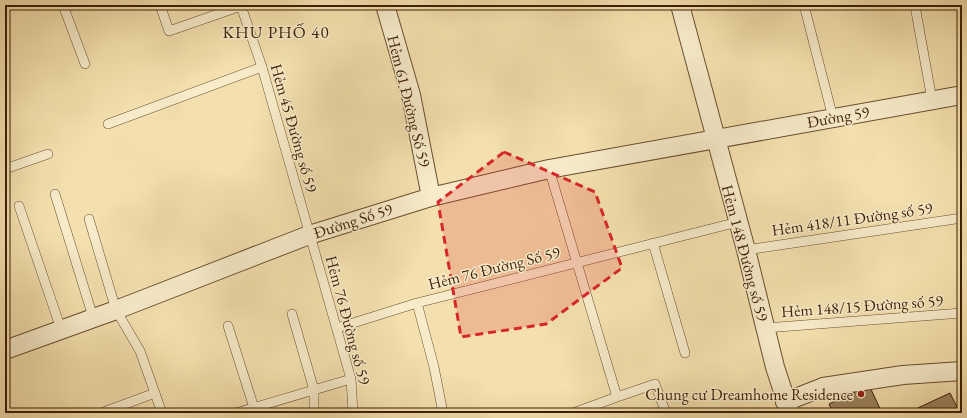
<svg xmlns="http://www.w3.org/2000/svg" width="967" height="418" viewBox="0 0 967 418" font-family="'EB Garamond',serif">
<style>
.building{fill:#9b835d;stroke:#3c1e05}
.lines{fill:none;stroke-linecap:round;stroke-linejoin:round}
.service-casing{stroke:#6a4e2f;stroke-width:10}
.minor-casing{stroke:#6a4e2f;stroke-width:20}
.service{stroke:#f7ebca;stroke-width:9}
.minor{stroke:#f7ebca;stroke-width:18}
.marked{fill:#d62828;fill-opacity:0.2;stroke:#d62828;stroke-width:3;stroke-dasharray:8 5;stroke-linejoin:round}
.poi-dot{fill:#8f2418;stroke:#f7ebca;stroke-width:1.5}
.labels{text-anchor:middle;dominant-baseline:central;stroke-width:3;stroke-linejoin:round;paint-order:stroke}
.street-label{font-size:16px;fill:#3c1e05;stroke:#f7ebca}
.poi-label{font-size:16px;fill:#3c1e05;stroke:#f7ebca;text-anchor:end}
.neighbourhood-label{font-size:17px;letter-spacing:1px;fill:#3c1e05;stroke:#f7ebca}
</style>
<rect width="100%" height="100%" fill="#f3e0ae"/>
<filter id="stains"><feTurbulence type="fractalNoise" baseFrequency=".005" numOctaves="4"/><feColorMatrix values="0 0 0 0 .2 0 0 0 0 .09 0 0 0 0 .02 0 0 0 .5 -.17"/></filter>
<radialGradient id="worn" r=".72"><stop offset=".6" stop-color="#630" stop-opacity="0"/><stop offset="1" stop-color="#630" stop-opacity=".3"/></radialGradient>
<path class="building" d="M869,385l13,28h-49l-4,-9z
M950,393l10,20h-53z"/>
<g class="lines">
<g class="service-casing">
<path id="service" d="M63,5l22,59
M160,5l9,26 75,-26
M804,5l29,113
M241,6l21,61 89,312 2,34
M915,6l17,94
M108,124l154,-57
M5,169l43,-15
M549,169l68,228 38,-13 11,29
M55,194l38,123
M19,206l42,123
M89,219l27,91 24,41 22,62
M653,243l32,110
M746,250l216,-32
M417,303l17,64 9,46
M292,314l22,76v23
M228,326l26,82
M337,328l80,-25 321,-81
M765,328l197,-15
M101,413l54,-20
M236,413l115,-34
M573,413l44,-16"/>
</g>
<g class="minor-casing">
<path id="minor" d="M385,5l26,90 20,102
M680,5l66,245 29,117 15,46
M5,350l111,-40 193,-75 122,-38 118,-28 413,-74
M785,402l38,-15 80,-12 59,-4"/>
</g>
<use href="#service" class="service"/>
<use href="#minor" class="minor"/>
</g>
<path class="marked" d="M504,152l91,40 27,76 -76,56 -85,13 -23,-135z"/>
<circle class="poi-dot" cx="861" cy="394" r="4"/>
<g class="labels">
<g class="street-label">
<text transform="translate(409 101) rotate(76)">Hẻm 61 Đường Số 59</text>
<text transform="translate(838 117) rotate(-10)">Đường 59</text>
<text transform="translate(294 128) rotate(74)">Hẻm 45 Đường số 59</text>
<text transform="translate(852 219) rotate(-8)">Hẻm 418/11 Đường số 59</text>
<text transform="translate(353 221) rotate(-18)">Đường Số 59</text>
<text transform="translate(745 253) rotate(75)">Hẻm 148 Đường số 59</text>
<text transform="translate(494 268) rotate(-14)">Hẻm 76 Đường Số 59</text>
<text transform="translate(862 306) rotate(-4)">Hẻm 148/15 Đường số 59</text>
<text transform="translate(348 320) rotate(75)">Hẻm 76 Đường số 59</text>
</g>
<g class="poi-label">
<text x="853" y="394">Chung cư Dreamhome Residence</text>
</g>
<g class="neighbourhood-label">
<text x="276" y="32">KHU PHỐ 40</text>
</g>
</g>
<rect width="967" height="418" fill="none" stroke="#f3e0ae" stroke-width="20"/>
<rect x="6" y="6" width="955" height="406" fill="none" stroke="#3c1e05" stroke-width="2"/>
<rect x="10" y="10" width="947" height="398" fill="none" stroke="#3c1e05"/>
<rect width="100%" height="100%" filter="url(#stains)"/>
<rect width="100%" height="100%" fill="url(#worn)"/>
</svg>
